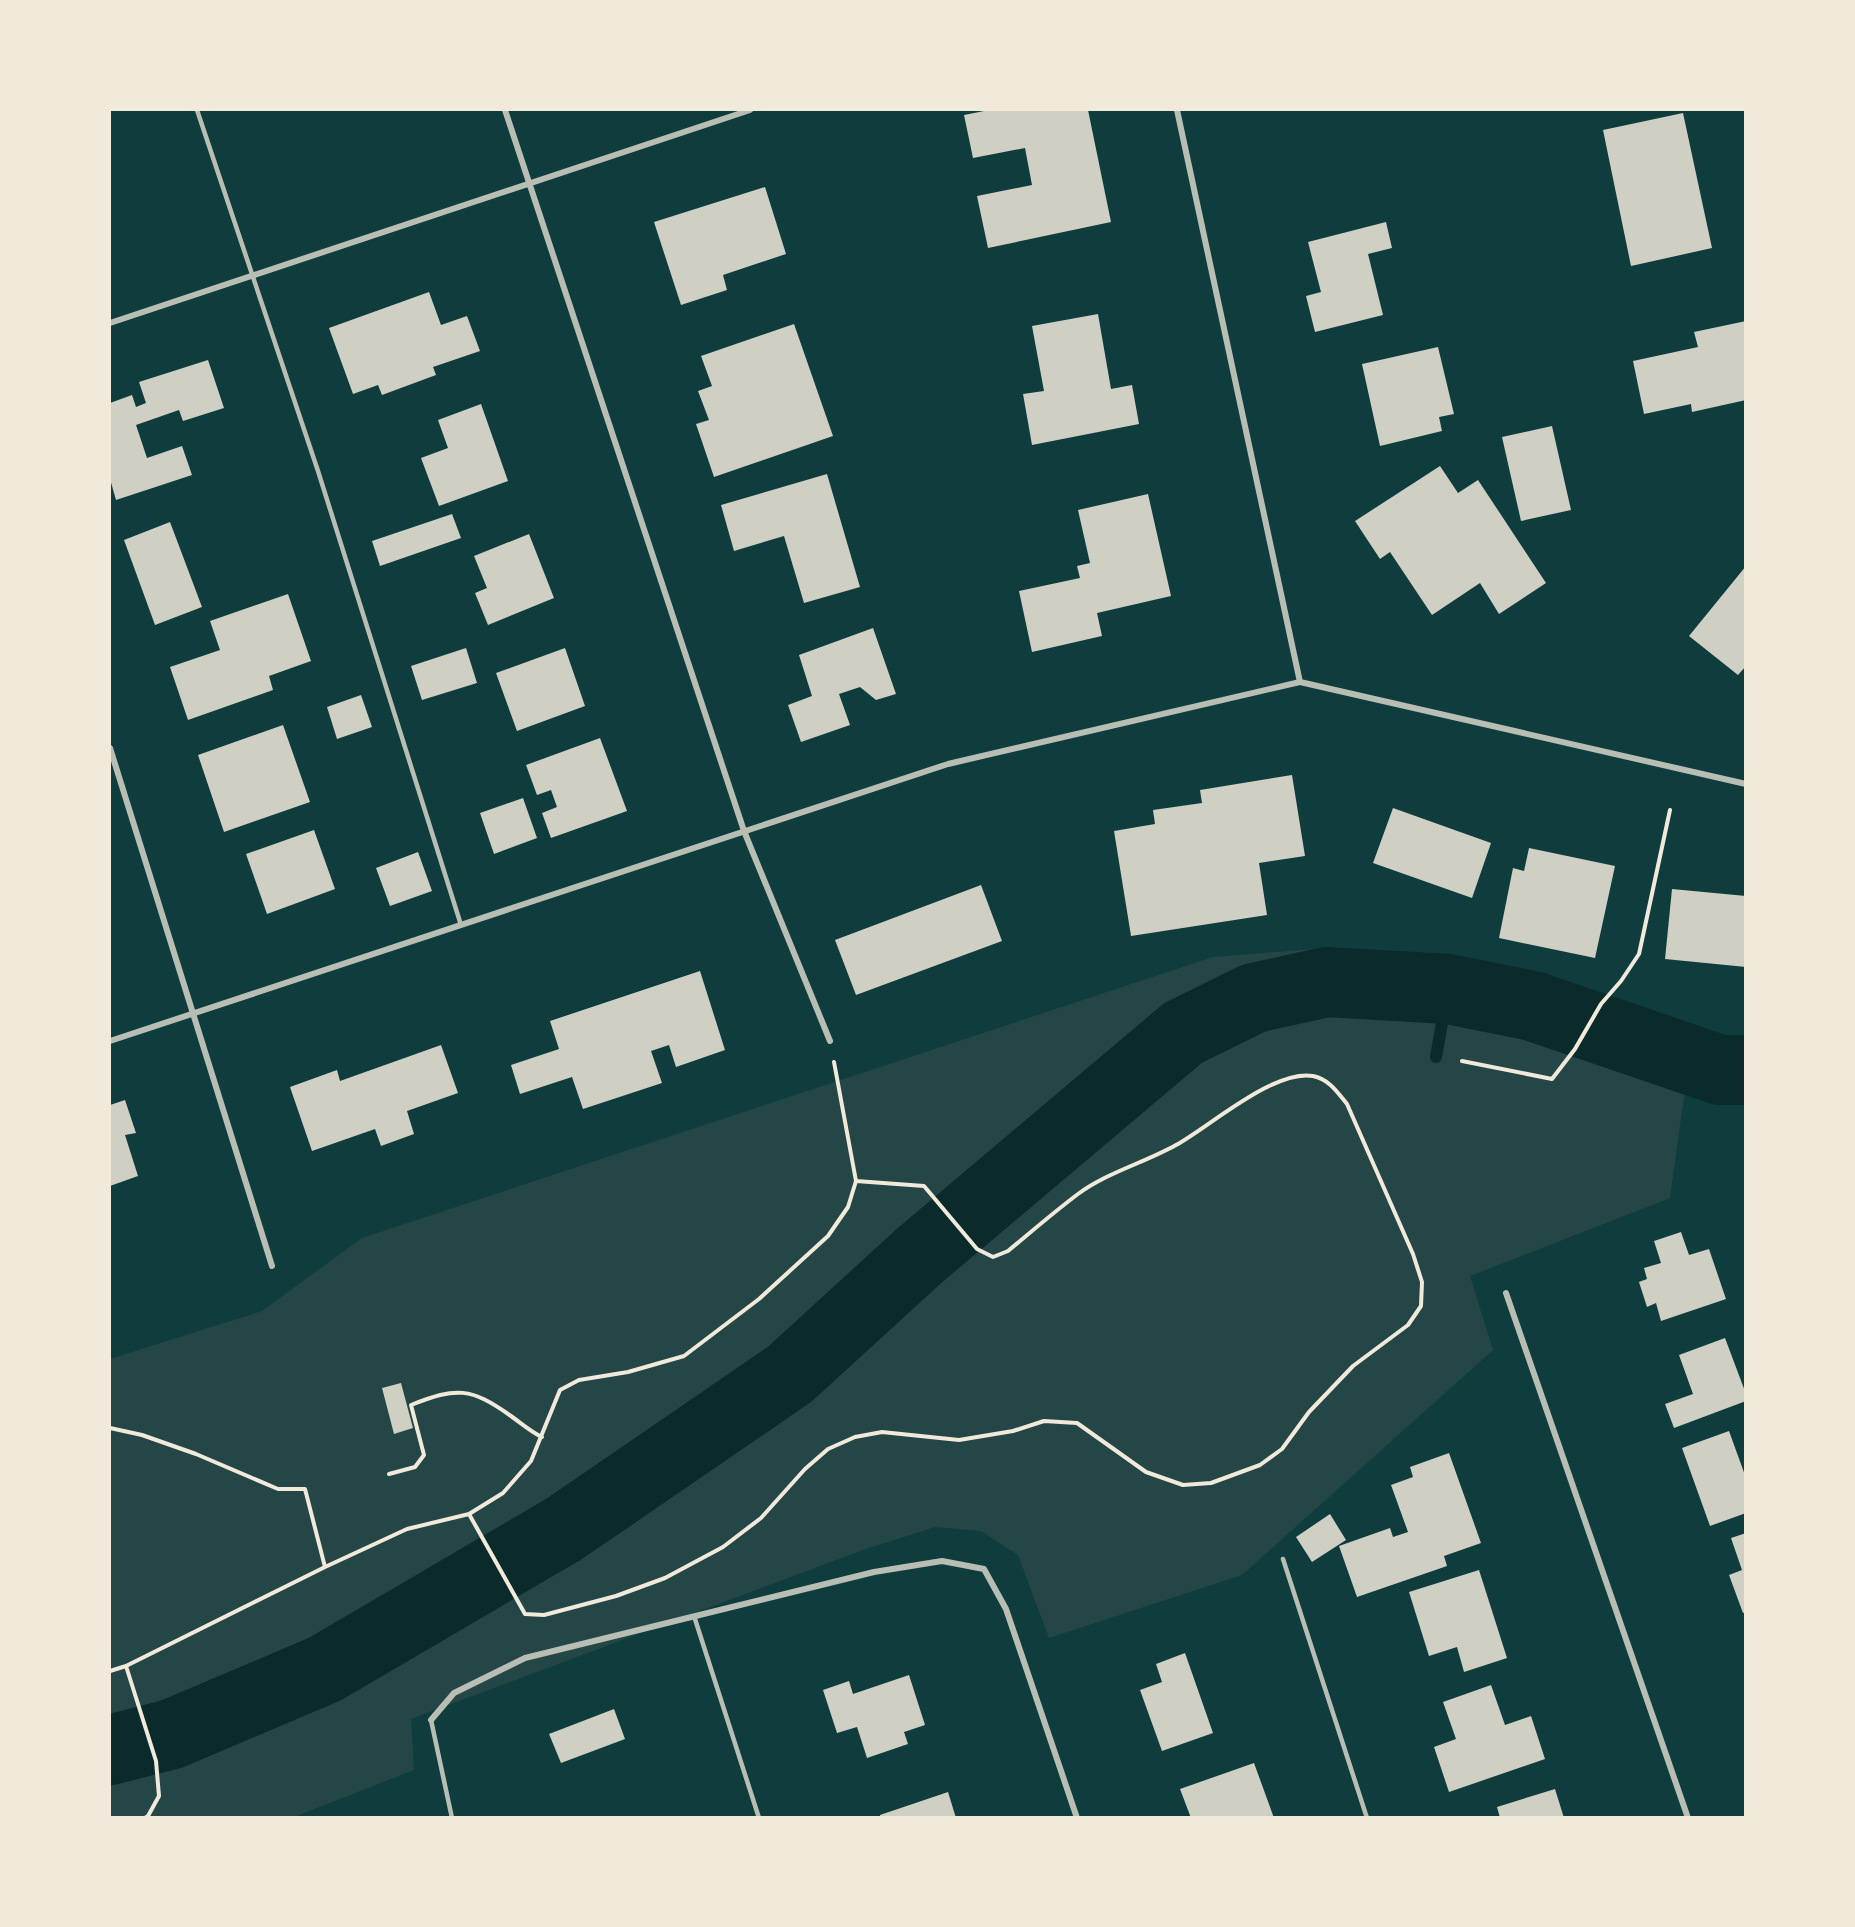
<svg xmlns="http://www.w3.org/2000/svg" width="1855" height="1927" viewBox="0 0 1855 1927" font-family="Karla,sans-serif">
<style>
.green{fill:#244646}
.lines{fill:none;stroke-linecap:round;stroke-linejoin:round}
.stream{stroke:#0a2a2b;stroke-width:12}
.river{stroke:#0a2a2b;stroke-width:70}
.building{fill:#cfcfc3}
.path{stroke:#f1e9da;stroke-width:4}
.service{stroke:#b8beb3;stroke-width:4.5}
.minor{stroke:#b8beb3;stroke-width:6}
</style>
<rect width="100%" height="100%" fill="#0f3d3e"/>
<path class="green" d="M1339,947l352,99 -21,152 -200,78 23,74 -251,225 -193,63 -31,-83 -37,-24 -46,-4 -72,23 -452,169 3,51 -120,47h-184v-458l152,-48 100,-73 851,-281z"/>
<g class="lines">
<path class="stream" d="M1436,1057l12,-68"/>
<path class="river" d="M110,1750l62,-16 153,-65 239,-140 226,-155 129,-118 264,-223 71,-35 73,-16 121,7 85,17 187,64h26"/>
</g>
<path class="building" d="M989,110h99l23,112 -123,26 -11,-52 55,-11 -7,-37 -52,10 -9,-43z
M1683,113l29,135 -81,18 -28,-136z
M765,187l21,67 -63,21 4,15 -46,15 -27,-83z
M1386,222l6,26 -24,6 15,61 -68,17 -9,-36 15,-4 -13,-50z
M429,292l12,33 26,-9 13,35 -47,16 3,8 -54,20 -4,-10 -25,9 -24,-66z
M1098,314l13,75 21,-4 7,39 -107,21 -9,-51 21,-3 -12,-65z
M1746,321v79l-54,12 -1,-8 -47,10 -11,-53 65,-14 -4,-15z
M794,324l39,112 -119,41 -18,-53 13,-4 -11,-29 14,-5 -11,-30z
M1438,347l16,67 -15,3 3,14 -62,15 -18,-82z
M208,360l16,48 -41,13 -4,-11 -43,15 11,33 35,-12 10,29 -76,25 -6,-21v-76l22,-8 4,12 10,-4 -7,-21z
M481,404l27,77 -69,25 -18,-48 27,-10 -10,-28z
M1552,426l19,84 -50,11 -19,-84z
M1440,466l18,27 20,-13 68,103 -47,31 -19,-31 -48,32 -42,-63 -10,7 -25,-38z
M827,474l33,113 -56,16 -20,-67 -50,15 -13,-46z
M1148,494l23,102 -74,17 5,23 -70,16 -13,-61 61,-13 -3,-12 13,-3 -12,-53z
M452,514l9,24 -81,28 -8,-25z
M170,522l32,85 -47,18 -31,-85z
M529,534l25,64 -66,27 -13,-32 12,-5 -13,-32z
M1746,566v100l-8,9 -49,-39z
M288,594l23,67 -42,15 4,14 -85,30 -18,-53 50,-17 -10,-29z
M873,628l23,66 -20,6 -16,-13 -21,7 11,31 -49,17 -13,-37 24,-9 -13,-41z
M466,648l11,35 -55,17 -11,-34z
M565,648l20,58 -68,25 -21,-58z
M361,695l11,32 -35,12 -10,-32z
M283,725l27,77 -86,30 -26,-77z
M600,738l27,73 -76,27 -9,-25 15,-6 -6,-17 -14,5 -11,-30z
M1292,775l13,81 -46,7 8,52 -136,21 -17,-105 41,-7 -2,-14 49,-7 -2,-13z
M523,798l14,40 -43,16 -14,-41z
M1393,808l98,35 -19,55 -99,-35z
M314,830l21,59 -68,25 -21,-60z
M1529,848l86,18 -20,92 -96,-20 14,-70 11,3z
M418,852l14,39 -42,15 -14,-38z
M981,885l21,56 -146,54 -21,-55z
M1672,889l74,7v71l-81,-8z
M700,971l25,79 -49,17 -7,-22 -18,6 11,32 -79,26 -11,-32 -52,17 -9,-29 48,-16 -9,-28z
M441,1045l17,48 -51,18 7,23 -33,12 -6,-17 -63,22 -22,-64 47,-17 3,11z
M125,1100l11,33 -11,2 13,41 -28,10v-81z
M1681,1232l8,23 20,-6 17,50 -65,22 -5,-18 -9,4 -8,-25 8,-3 -3,-11 17,-5 -7,-22z
M1725,1338l21,56v7l-72,27 -9,-24 28,-10 -14,-39z
M401,1383l12,45 -19,6 -12,-46z
M1729,1431l17,47v35l-36,13 -28,-78z
M1449,1453l32,90 -37,13 3,10 -90,31 -18,-51 51,-18 3,9 15,-5 -17,-47 22,-8 -3,-10z
M1330,1514l16,26 -34,22 -16,-25z
M1746,1533v79l-3,1 -14,-38 13,-5 -11,-32z
M1479,1570l28,88 -43,14 -7,-25 -28,9 -20,-64z
M1185,1653l28,80 -51,18 -22,-61 22,-8 -6,-18z
M909,1675l16,50 -21,7 4,12 -41,14 -10,-31 -20,6 -14,-43 26,-9 4,13z
M1491,1685l14,40 26,-9 14,43 -96,33 -15,-45 22,-8 -13,-37z
M614,1709l11,30 -64,24 -12,-29z
M1254,1763l20,55h-83l-11,-29z
M1555,1789l9,29h-64l-3,-11z
M948,1792l8,26h-76v-3z"/>
<g class="lines">
<path class="path" d="M1462,1061l90,18 23,-30 26,-45 20,-23 18,-27 31,-144
M110,1428l32,7 54,19 82,35h27l20,78
M389,1474l26,-7 9,-12 -13,-50c46,-18 59,-18 100,11 10,7 20,16 31,21
M469,1514l56,100 19,1 72,-19 49,-18 58,-31 38,-29 44,-49 23,-20 27,-12 27,-5 77,8 54,-9 31,-10 33,2 69,49 37,13 28,-2 49,-18 22,-16 27,-37 44,-46 55,-41 13,-19 1,-24 -9,-28 -66,-150c-9,-11 -18,-25 -34,-28 -39,-7 -104,51 -137,69 -32,18 -68,27 -98,49 -24,18 -47,38 -70,57l-15,6 -16,-8 -53,-63 -68,-5
M126,1666l30,95 3,35 -11,20 -3,2
M110,1671l16,-5 199,-99 82,-38 62,-15 34,-21 28,-32 29,-71 19,-10 49,-8 56,-16 75,-57 69,-63 20,-29 8,-26 -22,-119"/>
<path class="service" d="M197,110l121,361 143,454
M1283,1559l84,259
M694,1616l65,202
M431,1720l21,98"/>
<path class="minor" d="M505,110l239,721 86,210
M1177,110l123,572
M110,323l640,-213
M110,748l162,518
M110,1041l838,-277 352,-82 446,102
M1506,1293l182,525
M431,1720l23,-27 71,-35 349,-86 68,-11 42,8 22,40 71,209"/>
</g>
<rect width="1855" height="1927" fill="none" stroke="#f1e9da" stroke-width="222"/>
</svg>
